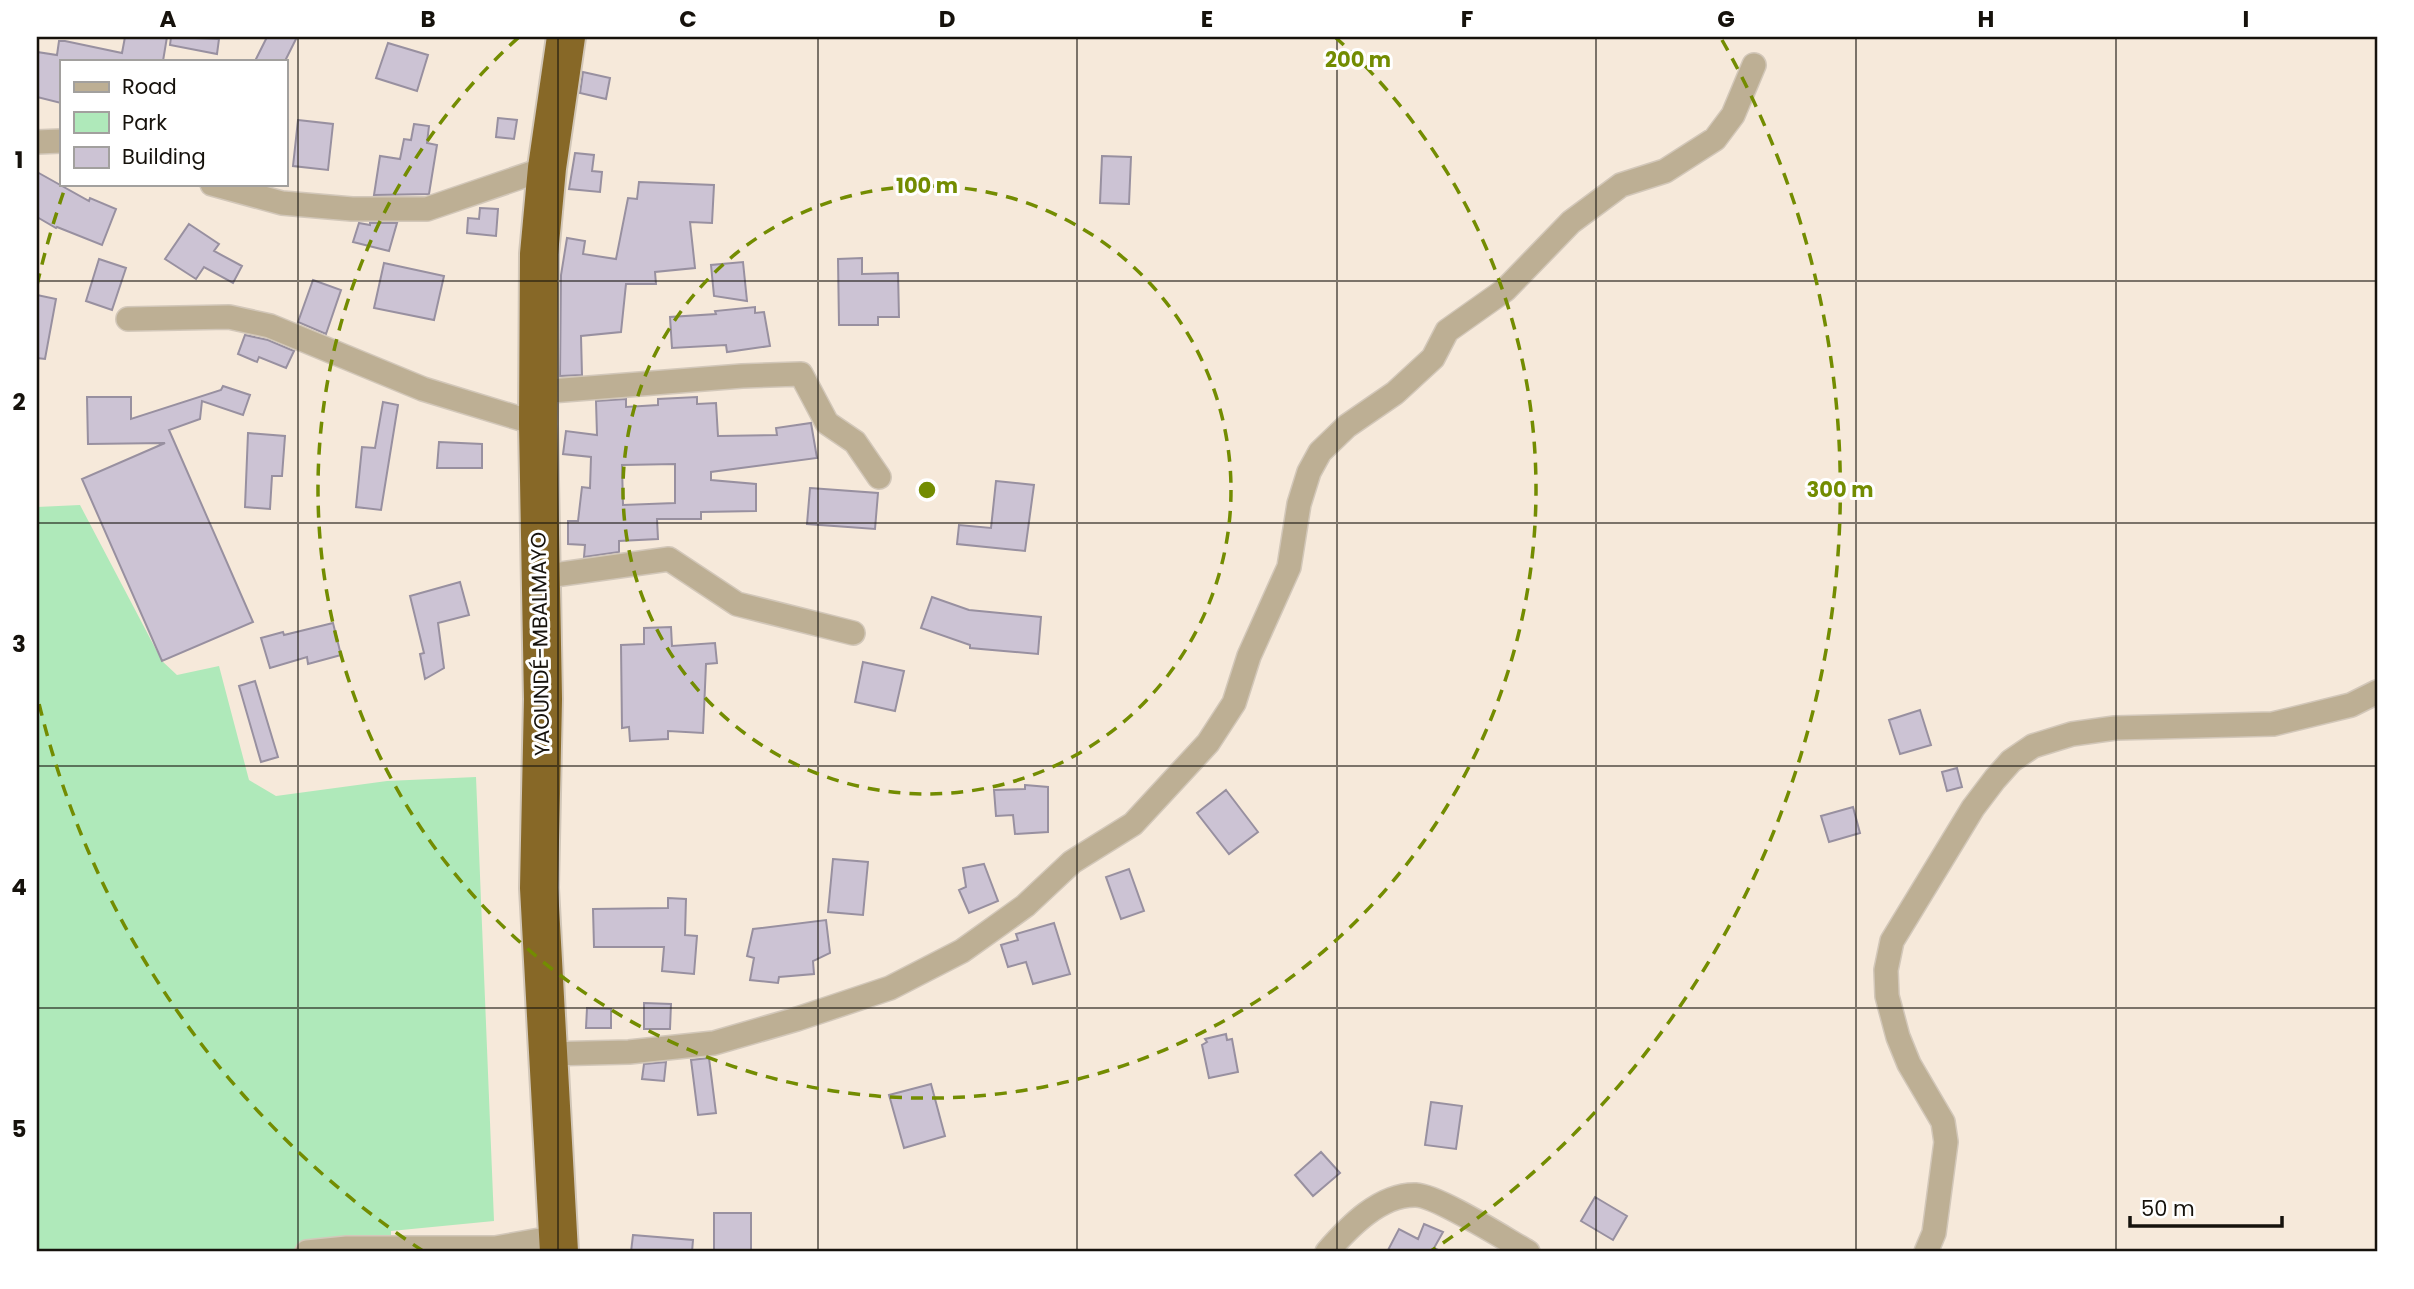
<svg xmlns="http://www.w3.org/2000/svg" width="2414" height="1289" viewBox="0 0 2414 1289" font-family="Poppins,sans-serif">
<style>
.green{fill:#afe9ba}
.building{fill:#ccc3d4;stroke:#9890a0;stroke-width:2;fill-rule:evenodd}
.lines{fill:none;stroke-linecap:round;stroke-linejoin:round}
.street-casing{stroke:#d2c7b9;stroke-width:26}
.highway-casing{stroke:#d2c7b9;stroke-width:42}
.street{stroke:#bdaf94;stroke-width:23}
.highway{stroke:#876827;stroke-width:38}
.grid{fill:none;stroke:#16120c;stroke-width:2;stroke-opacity:0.55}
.ring{fill:none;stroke:#738c01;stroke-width:3.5;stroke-dasharray:12 9}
.labels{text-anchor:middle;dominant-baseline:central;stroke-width:6;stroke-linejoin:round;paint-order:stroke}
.street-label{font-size:21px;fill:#16120c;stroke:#fff}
.centre{fill:#738c01;stroke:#fff;stroke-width:3.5}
.ring-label{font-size:21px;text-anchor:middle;font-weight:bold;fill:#738c01;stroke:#fff;stroke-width:6;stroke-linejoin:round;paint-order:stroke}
.neatline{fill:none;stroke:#16120c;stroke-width:2.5}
.grid-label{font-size:23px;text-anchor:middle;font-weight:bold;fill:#16120c}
</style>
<rect width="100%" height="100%" fill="#f6e9da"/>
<path class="green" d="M80,505l82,156 15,14 42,-9 30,114 27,16 111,-15 89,-4 18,444 -103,10v21h-354v-745z"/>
<path class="building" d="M125,37h42l-4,24h-102v42l-24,-6v-45l20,3 2,-14h6l57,12z
M171,37l48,2 -2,15 -47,-9z
M267,37h30l-12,24h-30z
M388,43l40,12 -11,36 -41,-13z
M583,72l27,6 -4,21 -26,-6z
M498,118l19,2 -3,19 -18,-2z
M298,120l35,4 -5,46 -35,-4z
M414,124l15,2 -2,17 10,2 -8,49 -55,1 6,-39 20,3 4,-20 7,1z
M575,153l19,2 -2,16 10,1 -2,20 -31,-3z
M1102,156l29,1 -2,47 -29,-1z
M37,172l52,29 1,-3 26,11 -14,36 -45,-18 -1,1 -19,-11z
M639,182l75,3 -2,38 -22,-1 5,46 -40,4 1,12h-30l-5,48 -40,4 1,39 -22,1 1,-101 6,-37 18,3 -2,13 33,5 12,-61 9,1z
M480,208l18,1 -2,27 -29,-3 1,-15 11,1z
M359,223l11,2v-2h27l-8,28 -36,-9z
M189,224l30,20 -5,7 28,15 -9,17 -29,-16 -8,12 -31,-20z
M862,258v16l36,-1 1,44h-21v8h-39l-1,-66z
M99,259l27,9 -14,42 -26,-9z
M743,262l4,39 -33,-5 -3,-31z
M384,263l60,13 -10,44 -60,-12z
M313,280l28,10 -15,44 -28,-12z
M37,295l19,4 -11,60 -8,-1z
M755,307v6l9,-1 6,34 -43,6 -1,-7 -54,3 -2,-31 46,-3 -1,-3z
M245,335l23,5 26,11 -8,17 -27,-11 -2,5 -19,-8z
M223,386l27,9 -7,20 -41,-14 -2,18 -31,11 84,192 -91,39 -80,-182 83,-36 -77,1 -1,-47h44v22l90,-29z
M697,397v7l19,-1 2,33 59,-1 -1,-7 35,-5 6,35 -106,14v8l45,4v27l-55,1v7h-44l1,20 -39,2v11l-35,5 1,-12 -17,-1v-23h10l4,-34 8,1 1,-31 -28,-3 3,-23 31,4 -1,-34 30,-2v8l32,-2v-6zM675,464v39l-52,2 -1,-40z
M383,402l15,3 -17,105 -25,-3 6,-60 13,1z
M248,433l37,3 -3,40h-10l-2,33 -25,-2z
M439,442l43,2v24h-45z
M996,481l38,4 -9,66 -68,-7 2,-19 32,3z
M810,488l68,5 -3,36 -68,-5z
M460,582l9,33 -31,8 6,45 -19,11 -5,-25 4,-1 -14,-57z
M932,597l37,13 72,7 -3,37 -68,-6v-3l-49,-17z
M333,623l8,32 -33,9 -1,-7 -37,11 -9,-30 22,-6 1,3z
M671,627l1,19 43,-3 2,20 -11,1 -3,69 -35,-2v8l-38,2 -1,-14 -7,1 -1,-83 23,-1v-16z
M863,662l41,9 -9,40 -40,-9z
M255,681l23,76 -17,5 -22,-76z
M1920,710l11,35 -31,9 -11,-34z
M1957,768l5,19 -15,4 -5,-19z
M1025,785l23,2v45l-33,2 -2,-19 -17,1 -2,-26 31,-1z
M1226,790l32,42 -29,22 -32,-41z
M1853,807l7,26 -31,9 -8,-26z
M833,859l35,3 -5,53 -35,-3z
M984,864l14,37 -29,12 -10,-23 7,-3 -3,-19z
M1129,869l15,42 -23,8 -15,-42z
M668,898l18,1 -1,36 12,1 -3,38 -32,-3 2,-24h-70l-1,-38 75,-1z
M826,920l4,33 -17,8 1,13 -35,3 -1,6 -28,-3 4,-22 -7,-2 6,-27z
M1054,923l16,51 -37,10 -7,-22 -18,5 -7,-22 17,-5 -2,-6z
M644,1003l27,1 -1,25h-26z
M587,1008l24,1v19h-25z
M1226,1034l1,6 5,-1 6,33 -29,6 -7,-33 5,-3 -2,-3z
M709,1058l7,55 -18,2 -7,-55z
M666,1062l-2,19 -22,-2 2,-15z
M931,1084l14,52 -41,12 -15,-53z
M1431,1102l31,4 -6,43 -31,-4z
M1321,1152l19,21 -27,23 -18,-21z
M1595,1197l32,19 -14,24 -32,-19z
M714,1213h37v39h-37z
M1424,1224l19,8 -9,16 8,4h-55l12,-23 19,10z
M633,1235l60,5 -1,12h-61z"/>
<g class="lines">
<g class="street-casing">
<path id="street" d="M37,142l24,-1
M212,184l70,19 70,6h75l120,-41
M128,319l101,-2 41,9 153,63 115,35
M538,392l204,-16 59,-2 26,49 28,19 24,35
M540,577l129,-18 68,45 116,29
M547,1054l82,-2 85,-9 83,-24 93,-31 72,-37 63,-45 47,-44 61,-38 75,-81 26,-40 15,-47 40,-89 10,-63 10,-32 11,-20 27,-26 48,-33 38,-35 14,-27 58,-41 66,-68 50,-37 44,-14 50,-32 18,-24 21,-50
M307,1252l40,-4h148l62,-11
M1327,1252c22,-25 53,-58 89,-57 22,1 89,44 112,57
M1926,1252l8,-19 12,-91 -3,-20 -34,-58 -11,-27 -11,-41 -1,-26 6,-29 81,-133 22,-29 16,-18 22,-15 39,-12 43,-6 158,-4 78,-19 26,-13"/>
</g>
<g class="highway-casing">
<path id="highway" d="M559,1252l-20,-364 4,-189 -5,-275 1,-170 8,-86 19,-131"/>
</g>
<use href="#street" class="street"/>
<use href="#highway" class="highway"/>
</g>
<path class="grid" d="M298,37v1215M558,37v1215M818,37v1215M1077,37v1215M1337,37v1215M1596,37v1215M1856,37v1215M2116,37v1215M37,281h2340M37,523h2340M37,766h2340M37,1008h2340"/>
<g class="ring">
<circle cx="927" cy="490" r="304"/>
<path d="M1335 37A609 609 0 1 1 519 37"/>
<path d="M423 1251A913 913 0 0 1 37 695M37 285A913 913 0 0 1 66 185M1722 40A913 913 0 0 1 1431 1251"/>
</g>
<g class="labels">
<g class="street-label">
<text transform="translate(540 644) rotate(-91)">YAOUNDÉ-MBALMAYO</text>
</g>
</g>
<circle cx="927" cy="490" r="10" class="centre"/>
<g class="ring-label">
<text x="1358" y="67">200 m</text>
<text x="927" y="193">100 m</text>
<text x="1840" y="497">300 m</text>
</g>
<rect width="2414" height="1289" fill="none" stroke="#ffffff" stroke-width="77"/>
<rect x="60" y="60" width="228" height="126" fill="#ffffff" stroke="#a2a09e" stroke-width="2"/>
<rect x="74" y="82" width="35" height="10" fill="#bdaf94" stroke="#a2a09e" stroke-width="2"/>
<text x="122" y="94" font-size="21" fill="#16120c">Road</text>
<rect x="74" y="112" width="35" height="21" fill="#afe9ba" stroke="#a2a09e" stroke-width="2"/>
<text x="122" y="130" font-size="21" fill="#16120c">Park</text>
<rect x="74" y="147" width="35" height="21" fill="#ccc3d4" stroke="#a2a09e" stroke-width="2"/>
<text x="122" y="164" font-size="21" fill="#16120c">Building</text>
<path d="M2130 1216v10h152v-10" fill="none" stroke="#16120c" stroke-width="3.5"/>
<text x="2141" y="1216" font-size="21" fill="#16120c" stroke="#ffffff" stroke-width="5" paint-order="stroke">50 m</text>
<rect x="38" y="38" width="2338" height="1212" class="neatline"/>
<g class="grid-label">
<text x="168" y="27">A</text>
<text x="428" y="27">B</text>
<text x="688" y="27">C</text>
<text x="947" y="27">D</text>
<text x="1207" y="27">E</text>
<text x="1467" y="27">F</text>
<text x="1726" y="27">G</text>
<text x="1986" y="27">H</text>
<text x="2246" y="27">I</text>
<text x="19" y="168">1</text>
<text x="19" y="410">2</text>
<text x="19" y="652">3</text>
<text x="19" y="895">4</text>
<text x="19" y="1137">5</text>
</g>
</svg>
